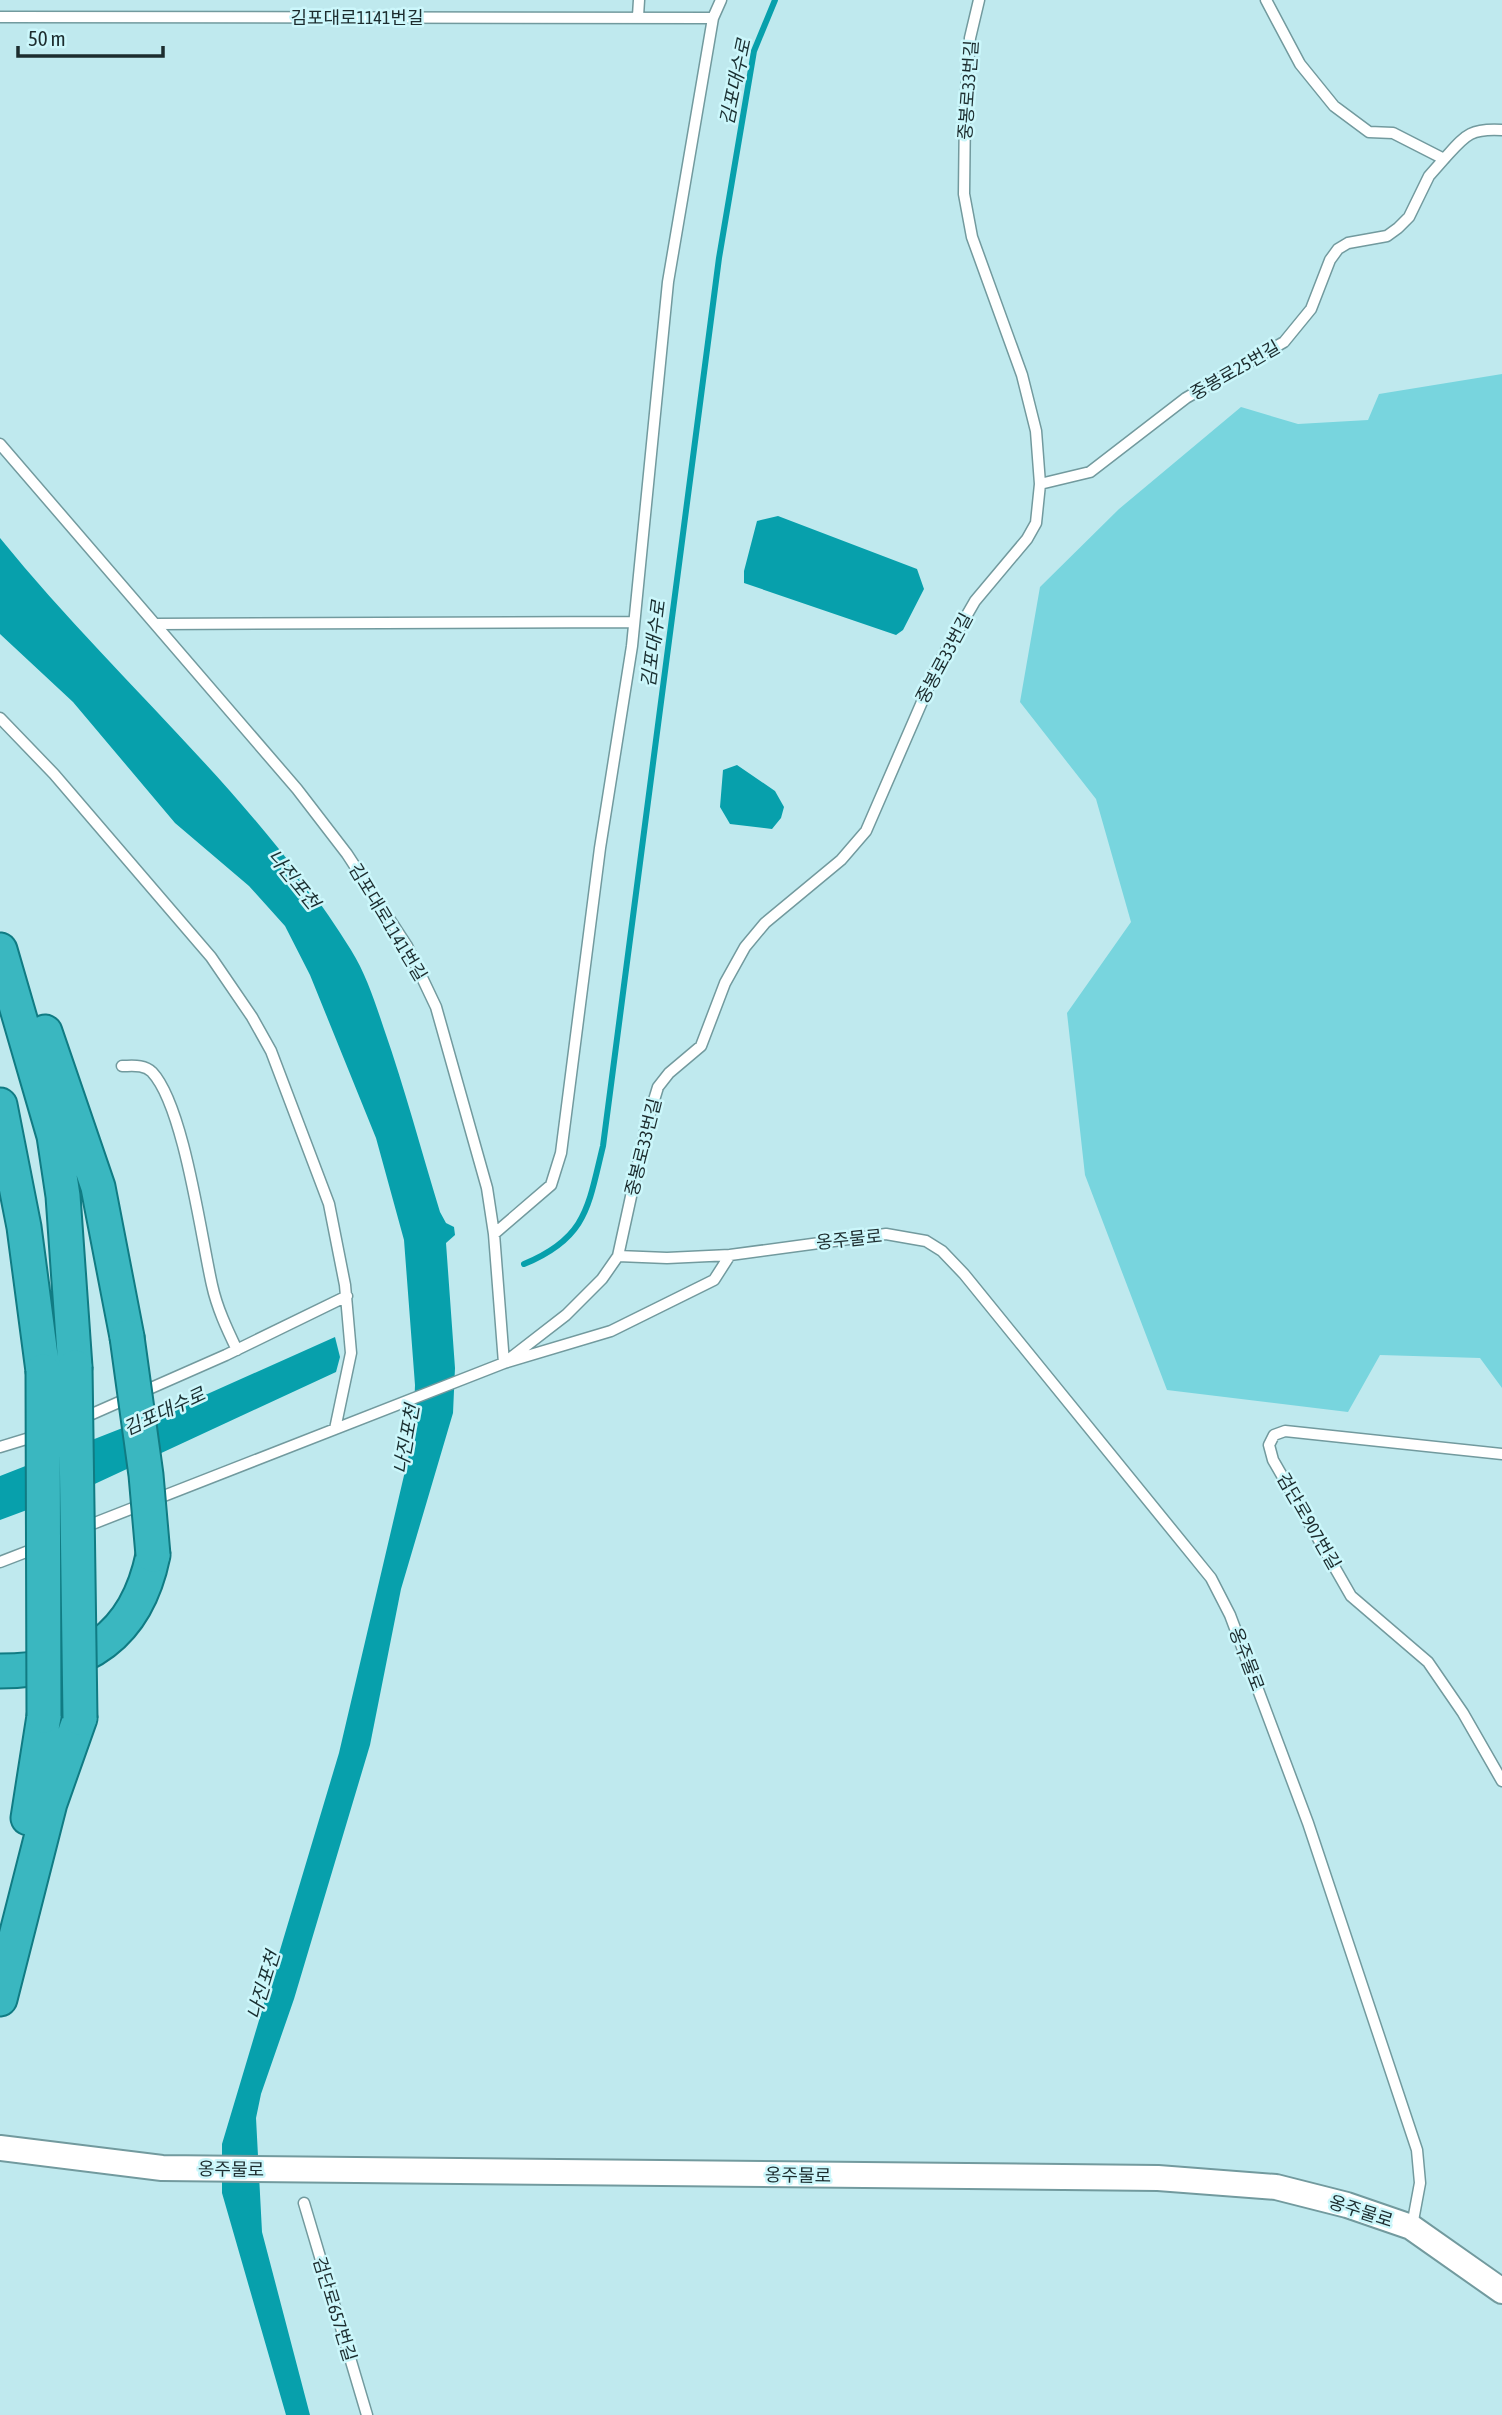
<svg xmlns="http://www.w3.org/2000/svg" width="1502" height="2415" viewBox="0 0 1502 2415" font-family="'Asap Condensed','Noto Sans KR',sans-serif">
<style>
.green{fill:#78d5de}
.water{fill:#07a0ac}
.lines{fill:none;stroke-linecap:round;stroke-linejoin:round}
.stream{stroke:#07a0ac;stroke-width:6}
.service-casing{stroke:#729a9e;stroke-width:13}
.tertiary-casing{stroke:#729a9e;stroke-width:28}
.trunk-casing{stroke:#107b83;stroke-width:37}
.service{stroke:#fff;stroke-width:10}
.tertiary{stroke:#fff;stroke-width:24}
.trunk{stroke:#3ab7c0;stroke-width:33}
.trunk-bridge-casing{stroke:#107b83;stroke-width:37;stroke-linecap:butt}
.trunk-bridge{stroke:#3ab7c0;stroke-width:33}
.labels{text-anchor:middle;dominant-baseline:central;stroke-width:5;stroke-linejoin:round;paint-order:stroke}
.street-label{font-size:18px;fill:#1c2c2e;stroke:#ccf7fb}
.water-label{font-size:19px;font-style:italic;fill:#192e30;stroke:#ccf7fb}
</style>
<rect width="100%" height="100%" fill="#bfe9ee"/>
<path class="green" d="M1502,374v1014l-22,-30 -100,-3 -32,57 -181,-22 -82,-215 -18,-162 64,-91 -35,-123 -76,-97 20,-115 79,-78 122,-102 57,17 70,-4 11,-26z"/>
<path class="water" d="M778,516l139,53 7,20 -21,41 -7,5 -152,-52v-12l13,-50z
M0,538c113,140 256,258 351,412 15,24 24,52 33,79 21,60 37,121 56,183l6,11 8,4 1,8 -9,8 9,125 -2,45 -52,176 -31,156 -76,254 -33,95 -5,24 6,114 48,183h-24l-64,-222v-49l117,-391 74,-316 2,-52 -11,-145 -28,-102 -66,-163 -25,-49 -36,-40 -74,-63 -102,-121 -73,-68z
M737,765l38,26 9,16 -3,11 -9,11 -42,-5 -10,-17 3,-37z
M335,1337l5,20 -4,15 -250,116 -86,32v-44l194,-76z"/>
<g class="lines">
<path class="stream" d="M524,1264c63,-26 64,-57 79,-118l116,-888 35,-207 21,-51"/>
<g class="service-casing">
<path id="service" d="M1266,0l34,64 34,42 35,26 24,1 51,26c21,-23 25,-31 58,-29
M638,16l1,-16
M0,17l713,1
M0,444l297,345 50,65 60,92 29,61 51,181 7,46 10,129 107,-32 103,-51 16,-25
M1040,484l50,-12 96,-74 98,-56 27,-33 19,-49 8,-11 10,-6 39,-7 11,-8 11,-11 20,-41 15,-17
M156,624l478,-2
M0,718l54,56 157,183 41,60 19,34 58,153 16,81 6,68 -16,76
M122,1066c10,0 22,-2 30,6 32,34 49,165 60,213 5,23 15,44 25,65
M494,1234l57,-49 10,-32 39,-305 32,-202 36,-364 45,-264 8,-18
M618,1256l49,2 63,-3 156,-21 40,7 16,10 22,23 247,304 19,37 78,208 109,327 3,33 -8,43
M83,1418l143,-63 121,-59
M0,1447l36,-11
M1502,1454l-217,-23 -11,4 -5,10 4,15 78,136 77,66 35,51 39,68
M82,1528l422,-165 62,-48 36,-36 16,-23 29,-133 11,-36 11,-14 32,-27 24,-63 20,-36 20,-24 76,-63 25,-29 72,-166 37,-64 52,-62 9,-16 4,-39 -4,-53 -14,-56 -50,-138 -8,-43 1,-86 5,-70 9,-38
M0,1562l39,-15
M304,2203l63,212"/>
</g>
<g class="tertiary-casing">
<path id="tertiary" d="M0,2148l162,20 996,10 118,9 71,18 64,22 91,64"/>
</g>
<g class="trunk-casing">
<path id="trunk" d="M0,950l54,186 9,60 12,171
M45,1032l53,155 29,150
M0,1105l24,122 19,144
M0,1671c83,0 136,-33 153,-116
M28,1818l16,-102
M0,1999l50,-196 30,-85"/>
</g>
<use href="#service" class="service"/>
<use href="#tertiary" class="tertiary"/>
<use href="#trunk" class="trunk"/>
<g class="trunk-bridge-casing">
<path id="trunk-bridge" d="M127,1337l19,138 7,80
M75,1367l5,351
M43,1371l1,345"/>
</g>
<use href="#trunk-bridge" class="trunk-bridge"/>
</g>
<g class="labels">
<g class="street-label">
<text x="357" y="17">김포대로1141번길</text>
<text transform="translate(968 90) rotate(-86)">중봉로33번길</text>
<text transform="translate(1235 370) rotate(-30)">중봉로25번길</text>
<text transform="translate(944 658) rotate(-62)">중봉로33번길</text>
<text transform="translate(388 922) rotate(59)">김포대로1141번길</text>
<text transform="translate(643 1147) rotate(-76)">중봉로33번길</text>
<text transform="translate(849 1239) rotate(-6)">옹주물로</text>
<text transform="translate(1309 1521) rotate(60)">검단로907번길</text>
<text transform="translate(1247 1659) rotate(69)">옹주물로</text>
<text transform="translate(231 2169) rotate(1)">옹주물로</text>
<text transform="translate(798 2175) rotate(1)">옹주물로</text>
<text transform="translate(1361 2211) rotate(18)">옹주물로</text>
<text transform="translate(335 2309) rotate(73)">검단로657번길</text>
</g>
<g class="water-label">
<text transform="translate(735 82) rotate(-78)">김포대수로</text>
<text transform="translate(653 644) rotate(-83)">김포대수로</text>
<text transform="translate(294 879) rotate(51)">나진포천</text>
<text transform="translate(164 1411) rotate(-25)">김포대수로</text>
<text transform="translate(406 1439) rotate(-80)">나진포천</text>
<text transform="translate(263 1985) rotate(-73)">나진포천</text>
</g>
</g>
<path d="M18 46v10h145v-10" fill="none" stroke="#1c2c2e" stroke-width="3.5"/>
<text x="28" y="46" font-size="21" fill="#1c2c2e" stroke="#ccf7fb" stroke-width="5" paint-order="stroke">50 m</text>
</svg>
